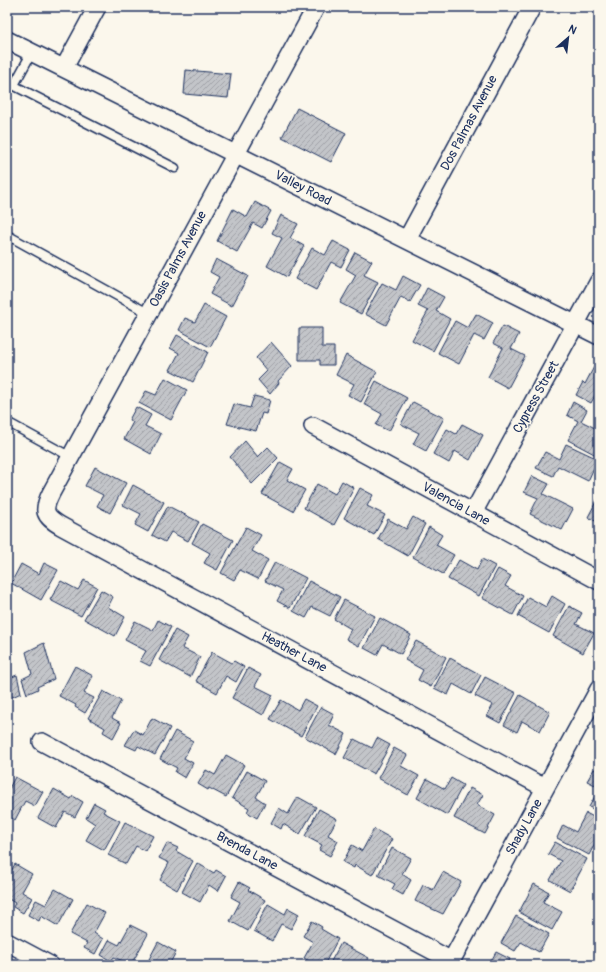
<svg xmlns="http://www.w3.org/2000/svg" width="606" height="972" viewBox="0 0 606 972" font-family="Pangolin,sans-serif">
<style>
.building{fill:url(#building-hatch);stroke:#1b2f5e}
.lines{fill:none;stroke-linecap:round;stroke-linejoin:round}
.lane-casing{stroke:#1b2f5e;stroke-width:11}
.street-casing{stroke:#1b2f5e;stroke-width:20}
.lane{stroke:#fbf7ec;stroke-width:8}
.street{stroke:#fbf7ec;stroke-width:17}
.labels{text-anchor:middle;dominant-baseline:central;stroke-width:3.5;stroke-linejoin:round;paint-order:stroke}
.street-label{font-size:13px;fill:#1b2f5e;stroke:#fbf7ec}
</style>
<defs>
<pattern id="building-hatch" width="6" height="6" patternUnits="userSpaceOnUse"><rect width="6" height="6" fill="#c3c5c9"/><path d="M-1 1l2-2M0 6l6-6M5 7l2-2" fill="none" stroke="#9ea0a6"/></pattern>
</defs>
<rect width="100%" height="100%" fill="#fbf7ec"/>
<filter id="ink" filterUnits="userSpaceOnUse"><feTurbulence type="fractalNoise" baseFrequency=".025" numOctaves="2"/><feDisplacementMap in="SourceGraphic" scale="8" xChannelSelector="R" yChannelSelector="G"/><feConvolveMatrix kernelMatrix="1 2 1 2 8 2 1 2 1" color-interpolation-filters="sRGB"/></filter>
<g filter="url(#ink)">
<path class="building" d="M186,70l45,4 -3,24 -44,-4z
M297,108l49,25 -15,29 -49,-25z
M255,202l16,9 -9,17 -9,-5 -16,29 -20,-11 16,-32 14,8z
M281,215l17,9 -8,14 14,8 -17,31 -20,-11 15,-28 -10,-5z
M333,241l17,9 -9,17 -10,-5 -15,28 -21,-11 17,-31 13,7z
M355,252l17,9 -8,14 14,7 -17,32 -21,-11 16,-28 -10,-6z
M216,259l32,17 -16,30 -22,-12 9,-17 -9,-5z
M403,276l17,9 -10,17 -9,-5 -15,28 -21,-11 17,-31 14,7z
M427,288l17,9 -8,14 14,8 -17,32 -21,-11 16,-29 -10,-5z
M204,305l22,12 -16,30 -31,-17 6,-12 10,4z
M476,314l17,9 -9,17 -10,-5 -15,29 -21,-11 17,-32 13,7z
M503,326l16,8 -8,15 14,7 -17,32 -20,-11 15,-29 -10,-5z
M299,328h23v19h12v18h-14v-5h-21z
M177,335l31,17 -15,30 -23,-12 9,-17 -9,-5z
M271,342l21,24 -14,15 1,2 -9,11 -12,-14 9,-9 -11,-13z
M346,355l31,17 -16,30 -13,-7 6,-11 -18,-9z
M595,365l4,2v26l-2,-1 -6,11 -15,-8 7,-13 2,2z
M165,378l22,12 -16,30 -32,-17 7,-12 10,4z
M376,381l31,17 -18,33 -13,-6 6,-11 -18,-10z
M254,396l16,4 -4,14 -4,-1 -6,18 -29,-7 7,-20 16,4z
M413,402l31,16 -18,33 -13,-7 6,-11 -18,-9z
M573,402l14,8 -6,11 18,9v20l-3,5 -28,-15 10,-19 -11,-6z
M136,407l15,8 -6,11 16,8 -10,20 -27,-15 9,-17 -4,-2z
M462,424l21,11 -13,25 -15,-9 -6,12 -16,-9 14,-25 9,5z
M245,441l13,16 10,-10 10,11 -26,26 -22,-27z
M566,444l32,15 -10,22 -30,-15 -5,10 -17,-8 9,-16 14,7z
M280,462l13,7 -6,11 18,10 -12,21 -31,-17z
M95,467l31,16 -16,30 -13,-7 6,-11 -18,-9z
M532,476l17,8 -6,10 30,15 -11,21 -32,-16 8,-16 -14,-6z
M342,481l12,7 -20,37 -30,-17 13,-24 18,10z
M133,485l31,17 -16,30 -13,-7 6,-11 -18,-9z
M360,488l13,7 -6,11 18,9 -11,20 -30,-17z
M598,498h1v25l-11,-6z
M168,506l31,16 -11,19 -17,-9 -6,10 -13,-7z
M413,517l12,7 -17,32 -30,-17 10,-20 18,10z
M202,524l31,16 -16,30 -13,-7 6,-10 -18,-10z
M246,527l15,8 -9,16 16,9 -10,19 -18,-9 -6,10 -13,-7z
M429,527l13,8 -6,10 18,10 -11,19 -30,-17z
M482,559l13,7 -16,30 -31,-17 11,-19 18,10z
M275,562l31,16 -16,30 -13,-7 6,-11 -18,-9z
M44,563l14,7 -17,30 -30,-17 10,-19 18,10z
M498,569l13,7 -6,10 18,10 -10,19 -31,-17z
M84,580l13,7 -16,29 -31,-16 11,-19 17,9z
M309,581l31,16 -10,19 -18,-9 -6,11 -13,-7z
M101,590l12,7 -5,10 17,10 -10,19 -31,-17z
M552,596l13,8 -16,29 -31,-17 10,-19 18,10z
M344,600l31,16 -16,30 -13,-7 5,-10 -17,-10z
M569,606l13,7 -6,11 18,9 -11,20 -30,-17z
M380,618l31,17 -10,19 -18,-10 -6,11 -13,-7z
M158,620l13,7 -21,39 -10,-5 6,-10 -21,-11 10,-19 18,9z
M175,630l13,7 -6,11 18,9 -10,20 -31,-17z
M416,641l30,16 -15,30 -13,-7 5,-10 -18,-10z
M44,643l10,36 -17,8 1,2 -11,5 -5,-15 10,-5 -6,-22z
M212,652l20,11 2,-2 10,6 -8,15 -10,-6 -9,17 -21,-12z
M450,658l31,17 -10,19 -18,-10 -5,11 -14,-7z
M75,666l18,10 -9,17 10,5 -9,15 -10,-6 1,-2 -17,-9z
M248,668l13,7 -6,11 18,9 -10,20 -31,-17z
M17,675l4,18 -11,5 -1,-4 -2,1v-16z
M485,677l31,16 -16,30 -13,-7 6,-11 -18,-9z
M103,691l18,10 -9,17 9,5 -8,15 -10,-6 2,-4 -17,-10z
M520,695l30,17 -10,19 -18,-10 -5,11 -13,-7z
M304,699l13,7 -16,30 -31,-17 11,-19 17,10z
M321,707l13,7 -5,11 17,9 -10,20 -31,-17z
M152,718l18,10 -15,27 -17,-9 -2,4 -11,-5 9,-15 9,5z
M175,731l18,10 -9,17 9,5 -8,15 -10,-6 2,-4 -17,-9z
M377,738l13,7 -16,29 -30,-16 10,-19 18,9z
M394,748l13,7 -6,11 18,10 -11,19 -30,-17z
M226,755l18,10 -18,32 -17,-9 -1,2 -10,-6 8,-14 9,5z
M594,769l5,2v16l-12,-6z
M247,771l18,10 -9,16 9,6 -8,15 -10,-6 2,-4 -17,-10z
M15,777l28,15 -8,14 -10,-5 -10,19 -8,-5v-23z
M451,778l12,7 -16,30 -30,-17 10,-19 18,10z
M470,788l13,7 -6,10 18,10 -10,19 -31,-16z
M54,789l17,10 2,-3 10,6 -8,15 -10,-5 -9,16 -18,-10z
M599,789v23l-10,-5z
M298,797l18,10 -16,27 -17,-10 -2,5 -10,-6 8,-15 9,6z
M94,803l11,6 -2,3 17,9 -16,29 -18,-10 9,-16 -9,-6z
M319,809l18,10 -9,16 10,6 -8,15 -11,-6 3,-5 -17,-9z
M586,813l13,7v16l-10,19 -32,-17 6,-13 13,7z
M125,822l28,14 -8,15 -9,-5 -10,18 -18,-9z
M374,829l18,10 -20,36 -17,-10 -1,3 -11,-6 9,-17 10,6z
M555,842l32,17 -17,32 -20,-11 11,-19 -13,-7z
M167,843l11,5 -2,3 17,10 -16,29 -17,-10 9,-17 -10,-5z
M392,848l19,10 -9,16 9,6 -8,15 -11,-6 3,-5 -17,-9z
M197,863l17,10 2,-3 10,6 -8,15 -9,-6 -9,17 -18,-10z
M15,864l17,10 -10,18 10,6 -9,15 -10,-6 2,-4 -8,-5v-20z
M443,872l18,10 -18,32 -28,-13 8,-16 10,5z
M239,882l11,6 -2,2 17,10 -17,31 -18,-10 10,-19 -9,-5z
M534,884l15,8 -6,10 19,10 -10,18 -33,-18z
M55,889l18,10 -15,27 -17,-10 -2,5 -11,-6 8,-15 10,5z
M87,903l18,10 -11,20 9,6 -8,15 -11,-6 3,-5 -17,-9z
M268,904l17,10 3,-6 11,6 -8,15 -10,-5 -9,17 -18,-10z
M516,916l33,18 -10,18 -18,-10 -6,9 -14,-8z
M312,921l10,6 -1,2 17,10 -14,26h-8l-12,-7 9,-16 -10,-6z
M130,925l18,9 -17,31 -17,-8 -3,4 -10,-6 8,-15 10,5z
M158,942l18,10 -7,13h-23z
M341,943l28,15 -4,7h-36z
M496,952l14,7 -3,6h-16l1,-1 -2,-1z"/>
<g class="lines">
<g class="lane-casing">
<path id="lane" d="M7,82l168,86
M14,85l18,-33
M7,235l141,78
M7,422l64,35"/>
</g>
<g class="street-casing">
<path id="street" d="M316,7l-265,486c-9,18 -7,23 10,33l484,262
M7,40l592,296
M64,68l33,-61
M407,239l125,-232
M313,426l286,155
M473,513l126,-232
M42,742l410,219
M7,942l43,23
M449,965l150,-276"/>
</g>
<use href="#lane" class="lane"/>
<use href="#street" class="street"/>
</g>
</g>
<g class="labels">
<g class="street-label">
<text transform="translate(469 123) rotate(-62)">Dos Palmas Avenue</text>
<text transform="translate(303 188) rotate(27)">Valley Road</text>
<text transform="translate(178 259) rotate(-62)">Oasis Palms Avenue</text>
<text transform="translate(536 397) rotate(-61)">Cypress Street</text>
<text transform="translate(456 504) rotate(29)">Valencia Lane</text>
<text transform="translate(294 652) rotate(28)">Heather Lane</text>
<text transform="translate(524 827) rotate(-61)">Shady Lane</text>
<text transform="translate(247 851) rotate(28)">Brenda Lane</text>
</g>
</g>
<rect width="606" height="972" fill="none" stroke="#fbf7ec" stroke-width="24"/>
<rect x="12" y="12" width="582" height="948" fill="none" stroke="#1b2f5e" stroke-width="1.5" filter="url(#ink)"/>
<g transform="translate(568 38) rotate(28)" stroke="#fbf7ec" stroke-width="3" paint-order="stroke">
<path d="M0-3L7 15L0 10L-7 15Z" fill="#1b2f5e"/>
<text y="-6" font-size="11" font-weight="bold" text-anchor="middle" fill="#1b2f5e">N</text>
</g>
</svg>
